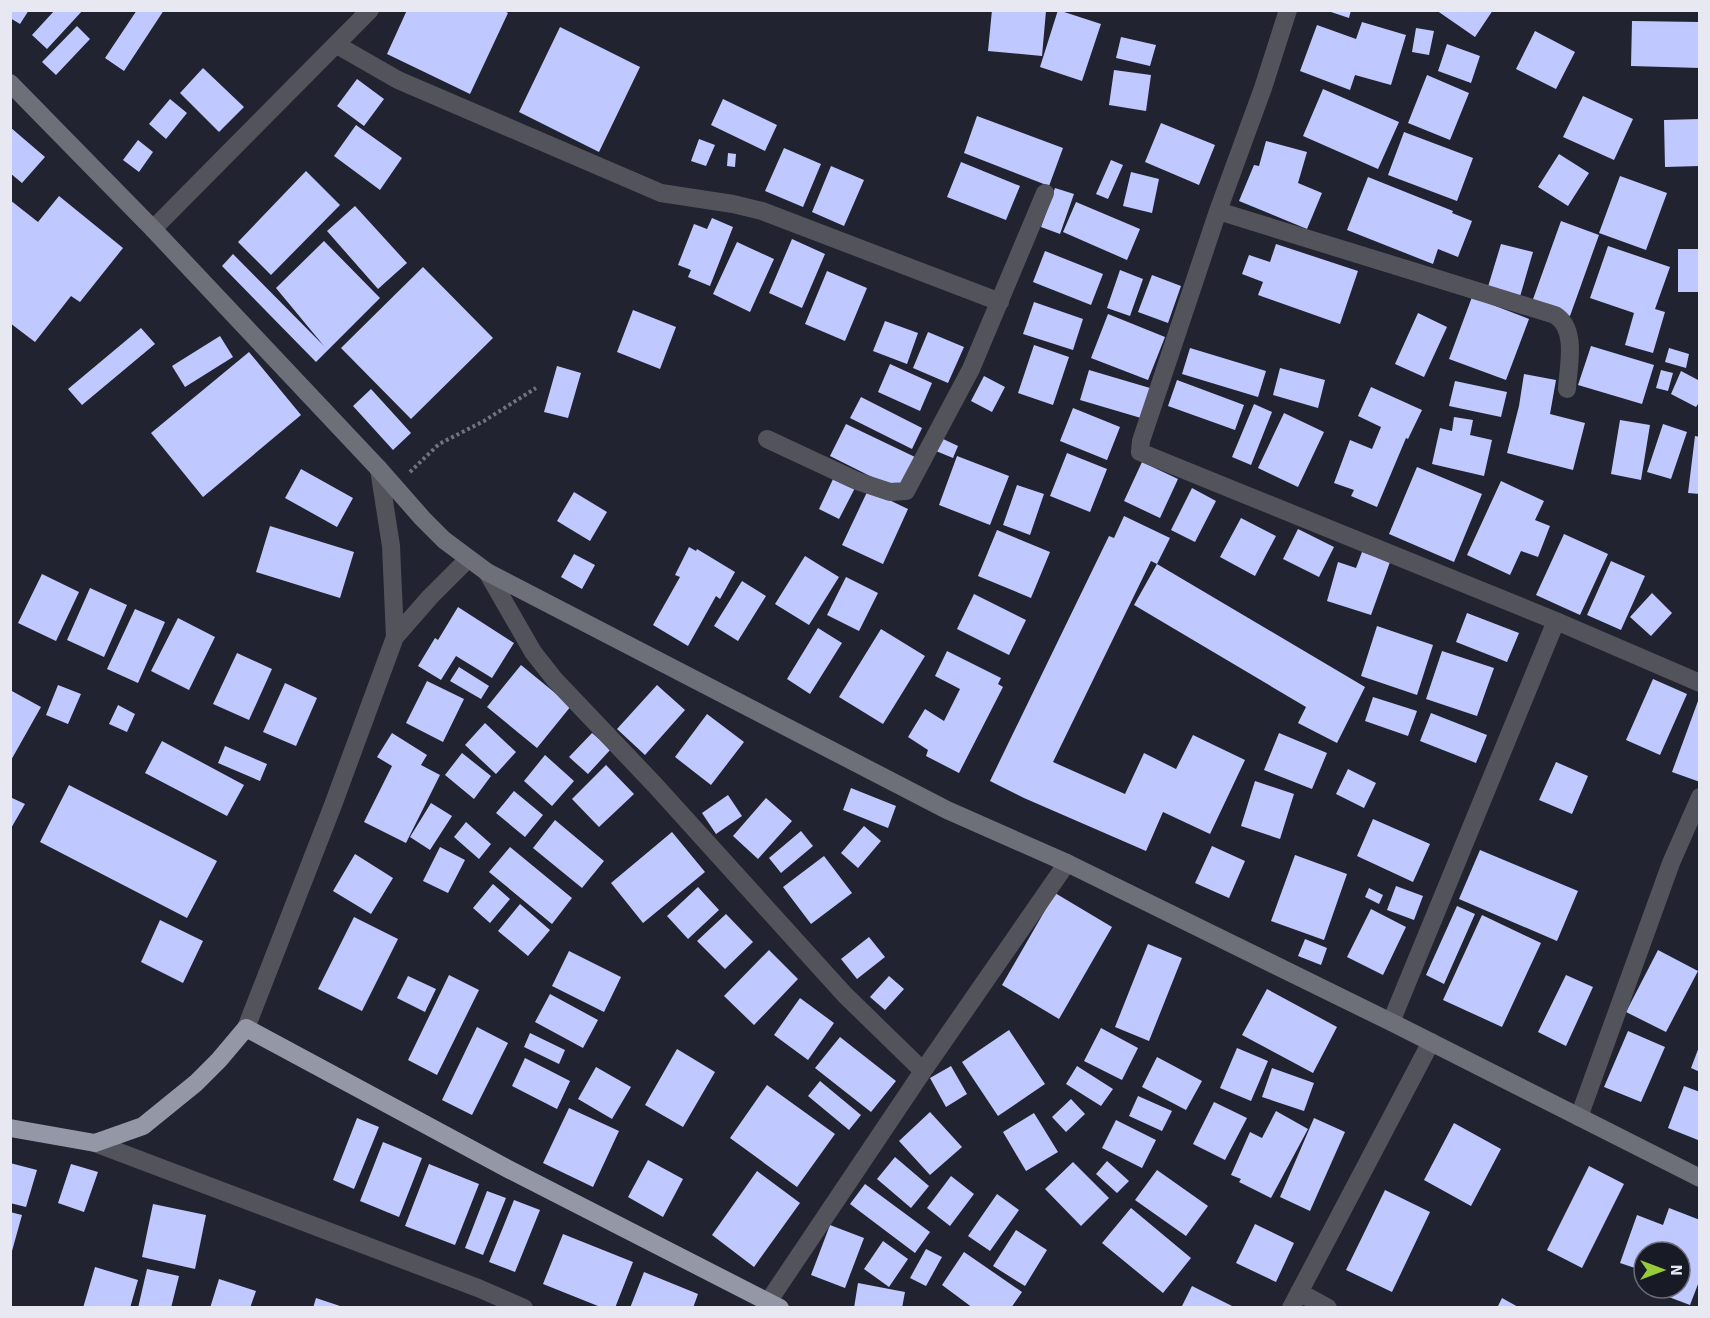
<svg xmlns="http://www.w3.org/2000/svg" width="1710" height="1318" viewBox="0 0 1710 1318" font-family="Signika,sans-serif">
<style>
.building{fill:#c0c9ff}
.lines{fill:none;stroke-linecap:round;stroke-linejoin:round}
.path{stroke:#71737e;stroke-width:4;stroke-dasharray:3 3;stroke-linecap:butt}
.street{stroke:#53545b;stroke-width:18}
.secondary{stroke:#6d6f79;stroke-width:18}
.highway{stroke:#9497a6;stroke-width:18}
</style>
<rect width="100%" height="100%" fill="#212330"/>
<path class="building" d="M10,10h19l-9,14 -10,-6z
M55,10h28l-36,39 -15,-14z
M137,10h27l-40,61 -19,-13z
M407,10h96l5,3 -38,81 -83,-40z
M992,10l54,1 -4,45 -54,-5z
M1058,10l43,14 -19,57 -42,-14z
M1325,10h26l-2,8z
M1436,10h57l-18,27z
M1632,21l68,1v46l-69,-2z
M1362,22l44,13 -15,50 -36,-10 -5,15 -50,-19 17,-46 39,14z
M77,26l13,13 -34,36 -14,-13z
M560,27l80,40 -41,85 -80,-40z
M1416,28l18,3 -5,24 -17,-3z
M1535,31l40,21 -19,37 -40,-20z
M1121,37l35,8 -6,21 -34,-8z
M1447,44l33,12 -9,27 -33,-12z
M203,68l41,39 -25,25 -39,-39z
M1114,70l37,5 -5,36 -37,-6z
M1427,75l42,18 -19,47 -42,-17z
M357,79l27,20 -20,27 -27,-20z
M1323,89l76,33 -21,47 -75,-33z
M1583,96l50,23 -19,41 -51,-23z
M170,99l17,14 -21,26 -17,-15z
M723,99l54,26 -12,26 -54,-26z
M977,116l86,32 -14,38 -85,-33z
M1700,119v47l-35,1 -1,-47z
M1161,123l54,22 -16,40 -54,-23z
M356,125l46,33 -22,32 -46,-34z
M10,127l35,30 -23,26 -12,-10z
M1404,132l69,26 -16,43 -69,-26z
M699,139l16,6 -9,21 -15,-5z
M138,140l15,12 -14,20 -16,-12z
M1266,141l41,11 -9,31 24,10 -15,36 -68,-28 15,-36 5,1z
M784,148l37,16 -18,43 -38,-16z
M728,153l8,1 -1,13 -8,-1z
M1559,154l30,19 -21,33 -30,-19z
M1111,160l12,5 -15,34 -12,-5z
M961,162l59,24 -14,34 -59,-23z
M831,166l33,14 -20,46 -32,-14z
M306,171l34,34 -69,70 -33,-33z
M1131,172l28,7 -7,34 -29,-7z
M1620,176l47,17 -21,57 -47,-17z
M1368,177l85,34 -1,2 20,8 -14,36 -20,-8 -5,15 -86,-34z
M1055,188l19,6 -14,40 -19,-7z
M59,196l64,52 -43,54 -9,-6 -36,46 -25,-19v-123l28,22z
M1076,202l64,27 -13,31 -64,-28z
M355,206l52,57 -29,26 -51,-58z
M712,218l21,9 -23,59 -22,-9 3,-7 -13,-5 16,-41 13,5z
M1561,221l38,14 -29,81 -38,-14z
M792,239l33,15 -23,54 -33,-15z
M324,241l56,57 -64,64 -94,-96 11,-12 91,92 -48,-58z
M737,242l37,17 -24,53 -37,-18z
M1276,244l82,27 -18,53 -82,-29 5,-13 -21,-8 7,-19 21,7z
M1501,244l32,8 -14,48 -32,-10z
M1608,246l62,21 -15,42 10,3 -12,41 -28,-8 9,-32 -44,-15z
M1678,249h22v43h-22z
M1045,251l58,23 -12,31 -58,-23z
M423,267l70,71 -82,81 -70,-71z
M1120,270l23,9 -13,37 -23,-8z
M827,271l40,17 -22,53 -40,-17z
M1152,275l29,11 -13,37 -30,-11z
M1472,297l57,22 -23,61 -57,-21z
M1034,302l49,17 -10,31 -50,-16z
M633,310l43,17 -16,42 -43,-17z
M1418,313l29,14 -23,50 -29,-13z
M1108,314l57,23 -17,43 -57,-22z
M885,321l33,12 -11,31 -34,-13z
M141,328l14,16 -73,61 -14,-16z
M928,332l36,15 -16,36 -35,-15z
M220,336l13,21 -48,30 -13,-21z
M1034,345l35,12 -16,48 -35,-12z
M1591,346l63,19 -12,39 -64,-19z
M1190,348l76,23 -8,26 -76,-23z
M1669,348l20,6 -3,14 -21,-6z
M249,352l52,63 -98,82 -52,-64z
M890,364l42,19 -12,28 -42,-19z
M557,366l24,7 -13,45 -24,-6z
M1280,368l45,12 -7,28 -45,-13z
M1089,370l61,18 -9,30 -61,-18z
M1661,370l12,3 -5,18 -12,-3z
M1681,371l19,10v20l-4,6 -25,-13z
M1524,374l32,6 -6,34 35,9 -12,47 -66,-17 12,-47z
M984,376l21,11 -13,25 -21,-11z
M1177,380l67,25 -9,25 -67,-24z
M1455,381l52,11 -6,25 -52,-11z
M1371,387l51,23 -14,29 -2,-1 -29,69 -26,-11 3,-6 -20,-7 16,-43 22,9 9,-22 -23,-11z
M371,389l40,44 -18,17 -40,-44z
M861,397l61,31 -10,21 -62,-31z
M1254,404l18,8 -21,53 -19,-8z
M1073,408l47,19 -13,33 -47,-19z
M1284,413l40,19 -26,55 -40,-19z
M1454,417l19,3 -3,15 22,5 -8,36 -52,-12 8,-36 12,3z
M1620,420l30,5 -9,55 -30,-6z
M846,424l69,33 -15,34 -70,-35z
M1663,424l24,8 -16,47 -24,-7z
M1695,436l5,1v57l-12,-1z
M941,438l17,8 -5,12 -17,-7z
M1067,453l40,16 -17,43 -40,-16z
M957,456l52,20 -19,49 -51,-20z
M1142,462l36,17 -18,39 -36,-17z
M1417,467l65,27 -28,68 -65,-28z
M301,469l52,29 -16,29 -52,-29z
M834,477l21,11 -16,31 -20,-10z
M1501,481l43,20 -9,19 15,6 -12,31 -17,-6 -11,24 -43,-20z
M1017,485l27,9 -14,41 -27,-10z
M1192,488l24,13 -21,41 -24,-12z
M868,490l40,19 -25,55 -41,-19z
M574,492l33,20 -17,29 -33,-20z
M1124,516l46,22 -13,26 -6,-3 -98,201 72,32 19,-41 32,16 17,-34 52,25 -35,74 -47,-22 -17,39 -122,-53 -34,-17 119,-245 5,2z
M1241,518l35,18 -21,40 -35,-19z
M270,526l84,26 -14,46 -84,-26z
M1298,529l36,18 -15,30 -36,-18z
M997,530l53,22 -19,46 -53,-22z
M1564,534l44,20 -28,61 -44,-20z
M689,547l7,4 1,-2 38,23 -15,27 -4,-3 -28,50 -35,-21 27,-48 -5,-2z
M1362,552l28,10 -19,53 -44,-14 11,-39 18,6z
M574,554l21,11 -13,24 -21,-12z
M805,556l34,21 -30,48 -34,-21z
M1611,561l34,15 -24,54 -34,-15z
M1157,564l208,123 -28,56 -39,-20 8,-16 -172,-102z
M42,574l37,18 -23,49 -38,-18z
M846,577l32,16 -19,38 -32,-16z
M742,581l24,15 -28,45 -24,-15z
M90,588l37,17 -23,52 -37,-17z
M1652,593l20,20 -21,23 -21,-19z
M974,594l52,26 -17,35 -52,-26z
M458,607l56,36 -22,35 -36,-22 -15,24 -23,-14 17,-28 3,2z
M135,609l30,13 -27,61 -31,-14z
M1467,613l52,20 -12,29 -51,-20z
M178,618l37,19 -26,53 -38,-19z
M1377,626l56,19 -16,50 -56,-19z
M818,628l24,15 -32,51 -23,-15z
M881,629l44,27 -42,68 -44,-27z
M947,651l54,27 -3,6 5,3 -44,86 -33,-17 2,-6 -20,-13 17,-28 19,12 16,-32 -25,-13z
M1442,651l52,17 -17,48 -51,-17z
M237,653l35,16 -23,51 -36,-16z
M521,665l50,41 -34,42 -50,-41z
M459,667l30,19 -8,13 -31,-18z
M1653,679l34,15 -27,61 -34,-15z
M427,681l37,18 -21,43 -37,-19z
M285,683l32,15 -21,48 -33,-14z
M58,685l23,9 -13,30 -22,-9z
M657,685l28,25 -40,45 -28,-26z
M10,690l31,17 -31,55z
M1373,697l44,14 -9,25 -43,-15z
M1698,701l2,1v80l-28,-10z
M118,705l17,9 -8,18 -18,-8z
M1431,713l56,22 -11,28 -56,-22z
M707,714l37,28 -33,43 -36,-28z
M485,723l31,29 -20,22 -31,-29z
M392,733l35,22 -6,10 19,10 -34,68 -42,-21 28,-56 -15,-9z
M592,733l19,16 -23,25 -19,-17z
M1279,733l48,20 -15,36 -48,-19z
M162,741l82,44 -17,31 -82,-43z
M225,746l42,18 -7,17 -42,-18z
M462,753l29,23 -17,23 -29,-24z
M545,755l29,26 -22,25 -28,-25z
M1556,762l32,14 -16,38 -33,-14z
M606,765l28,29 -35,33 -27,-28z
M1348,769l28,14 -12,25 -28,-14z
M1255,781l39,13 -14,45 -39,-13z
M69,785l148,76 -30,57 -147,-76z
M851,788l45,18 -8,22 -45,-18z
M514,791l29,24 -18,22 -29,-24z
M728,795l14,21 -26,18 -14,-21z
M10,797l15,7 -15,26z
M766,798l26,23 -34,38 -25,-23z
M431,803l21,13 -22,34 -20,-13z
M1373,819l57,25 -17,38 -56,-26z
M555,820l49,41 -22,27 -49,-40z
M466,822l25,22 -12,15 -25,-22z
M864,826l17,15 -23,27 -17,-15z
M801,831l12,15 -32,27 -12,-15z
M672,832l33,40 -62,51 -32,-40z
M1212,846l33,15 -16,37 -34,-15z
M440,847l25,13 -17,33 -25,-12z
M510,847l62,51 -20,26 -63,-52z
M1480,850l98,41 -21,50 -98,-42z
M355,854l38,24 -22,36 -38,-23z
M1295,855l52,19 -23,66 -53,-19z
M824,856l28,37 -41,31 -28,-37z
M493,884l17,15 -20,24 -17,-15z
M1396,886l27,10 -9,24 -27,-10z
M698,887l21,23 -31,29 -21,-23z
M1369,888l14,7 -4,9 -14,-7z
M1055,893l57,34 -53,92 -57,-34z
M520,904l30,26 -22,26 -30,-25z
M1457,906l18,8 -31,70 -18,-9z
M1371,909l35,18 -23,48 -36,-18z
M726,914l27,28 -28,27 -28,-28z
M1482,915l59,28 -39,84 -59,-27z
M354,917l44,22 -36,72 -44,-22z
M160,920l43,21 -20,42 -42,-21z
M869,937l16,20 -28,22 -16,-20z
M1305,939l22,9 -6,17 -23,-9z
M1148,944l34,14 -33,83 -34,-14z
M769,950l29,29 -44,46 -30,-29z
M1658,950l40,21 -32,61 -40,-20z
M569,951l52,26 -17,35 -52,-26z
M449,975l30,15 -42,85 -29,-15z
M1566,975l27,12 -27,59 -28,-14z
M408,976l28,13 -11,23 -28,-14z
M889,976l15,13 -19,21 -15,-13z
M1267,989l70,38 -24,46 -71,-38z
M550,994l48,26 -15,28 -48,-26z
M800,998l34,25 -26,37 -34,-25z
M477,1027l31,16 -36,72 -30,-15z
M1101,1028l37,20 -16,32 -38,-19z
M1009,1030l36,54 -47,32 -36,-54z
M1628,1031l37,16 -24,55 -37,-15z
M530,1033l35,17 -6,14 -35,-17z
M840,1037l56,44 -25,31 -56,-44z
M1699,1047h1v25l-9,-4z
M1237,1048l31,13 -17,40 -31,-13z
M677,1049l38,23 -32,55 -38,-22z
M1157,1057l45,24 -16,29 -44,-23z
M525,1058l45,23 -13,28 -45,-23z
M951,1066l16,28 -21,13 -16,-29z
M1077,1066l36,23 -12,17 -35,-22z
M596,1067l35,20 -19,32 -34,-20z
M1272,1068l42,15 -10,28 -42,-14z
M820,1081l41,34 -12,15 -41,-34z
M767,1085l68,49 -38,53 -67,-49z
M1684,1086l16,6v43l-2,5 -30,-12z
M1138,1096l34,15 -10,20 -33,-15z
M1071,1099l14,15 -19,18 -14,-15z
M1214,1102l33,16 -22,42 -32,-16z
M569,1108l50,23 -26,56 -50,-24z
M1276,1111l32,18 -37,69 -32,-16 2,-3 -10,-4 19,-43 12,6z
M930,1112l32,35 -32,28 -31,-34z
M1034,1113l24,39 -32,19 -23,-39z
M357,1118l22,9 -25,62 -21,-9z
M1314,1118l31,14 -35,79 -30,-14z
M1116,1120l40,20 -14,28 -40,-20z
M1454,1123l47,26 -30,57 -47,-26z
M383,1142l39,16 -23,59 -39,-16z
M895,1157l34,29 -18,22 -34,-29z
M648,1160l35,19 -20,38 -35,-20z
M1107,1161l22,20 -12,12 -21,-19z
M1073,1162l36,36 -28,28 -36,-37z
M10,1163l27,7 -11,37 -16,-4z
M71,1164l27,8 -14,40 -26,-9z
M429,1164l50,20 -24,61 -50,-19z
M1589,1166l35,18 -42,84 -35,-18z
M1157,1170l51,36 -22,30 -51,-36z
M757,1171l43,32 -46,64 -42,-32z
M951,1176l23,18 -24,32 -23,-18z
M865,1184l65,48 -15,21 -65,-49z
M1385,1190l45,22 -38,80 -46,-22z
M487,1191l19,7 -23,57 -18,-7z
M997,1194l22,16 -29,41 -22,-15z
M514,1200l26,10 -25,62 -26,-10z
M153,1204l53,11 -11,54 -53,-12z
M1131,1208l60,50 -28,35 -61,-50z
M1669,1208l31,12v59l-10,26 -45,-17h35v-36h-36v19l-24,-8 17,-48 26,10z
M10,1212l12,3 -10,36 -2,-1z
M1255,1224l39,19 -18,39 -40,-19z
M830,1225l34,13 -19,50 -34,-13z
M1016,1230l31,20 -22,36 -32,-20z
M563,1234l70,28 -18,46h-12l-60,-24z
M883,1241l25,18 -19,28 -25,-18z
M926,1249l16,8 -16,29 -16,-8z
M964,1252l58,40 -11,16h-38l-31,-23z
M95,1267l43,13 -8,28h-47z
M147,1269l32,7 -8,32h-33z
M644,1272l54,22 -5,14h-63z
M219,1279l37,12 -6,17h-40z
M858,1283l47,9 -3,16h-48z
M1192,1286l44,22h-55z
M316,1298l27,9v1h-30z
M1502,1298l18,10h-23z"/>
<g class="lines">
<path class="path" d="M410,472l29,-28 45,-23 52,-33"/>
<path class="street" d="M1288,10l-25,78 -45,123 -77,230 -1,11 416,169 144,62
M337,45l61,35 263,113 72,11 29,7 238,91
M1218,211l337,104c23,14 13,52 12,74
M153,229l217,-219
M767,439l90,42 33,11 16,-1 65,-122 74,-176
M487,572l46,80 22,28 99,104 191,211 78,76 144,-208
M395,637l35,-40 38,-38
M1391,1022l165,-401
M246,1028l87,-223 62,-168 -4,-91 -12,-77
M1579,1117l92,-254 29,-66
M95,1143l383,145 46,20
M1299,1292l29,16
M768,1302l155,-231
M1291,1308l140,-266"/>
<path class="secondary" d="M10,83l143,146 226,240 44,50 21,21 43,32 460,238 120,53 324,159 309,156"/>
<path class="highway" d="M10,1128l85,15 48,-17 53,-43 23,-23 27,-32 264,142 270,138"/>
</g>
<rect width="1710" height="1318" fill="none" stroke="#e7e8f1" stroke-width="24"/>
<g transform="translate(1662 1270) rotate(90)"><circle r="28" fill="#181a26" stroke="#6b6c77" stroke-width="1.5"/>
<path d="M0-4.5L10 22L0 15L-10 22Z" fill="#97cc38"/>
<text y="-9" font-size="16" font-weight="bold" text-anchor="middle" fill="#e7e8f1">N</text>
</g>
</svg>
